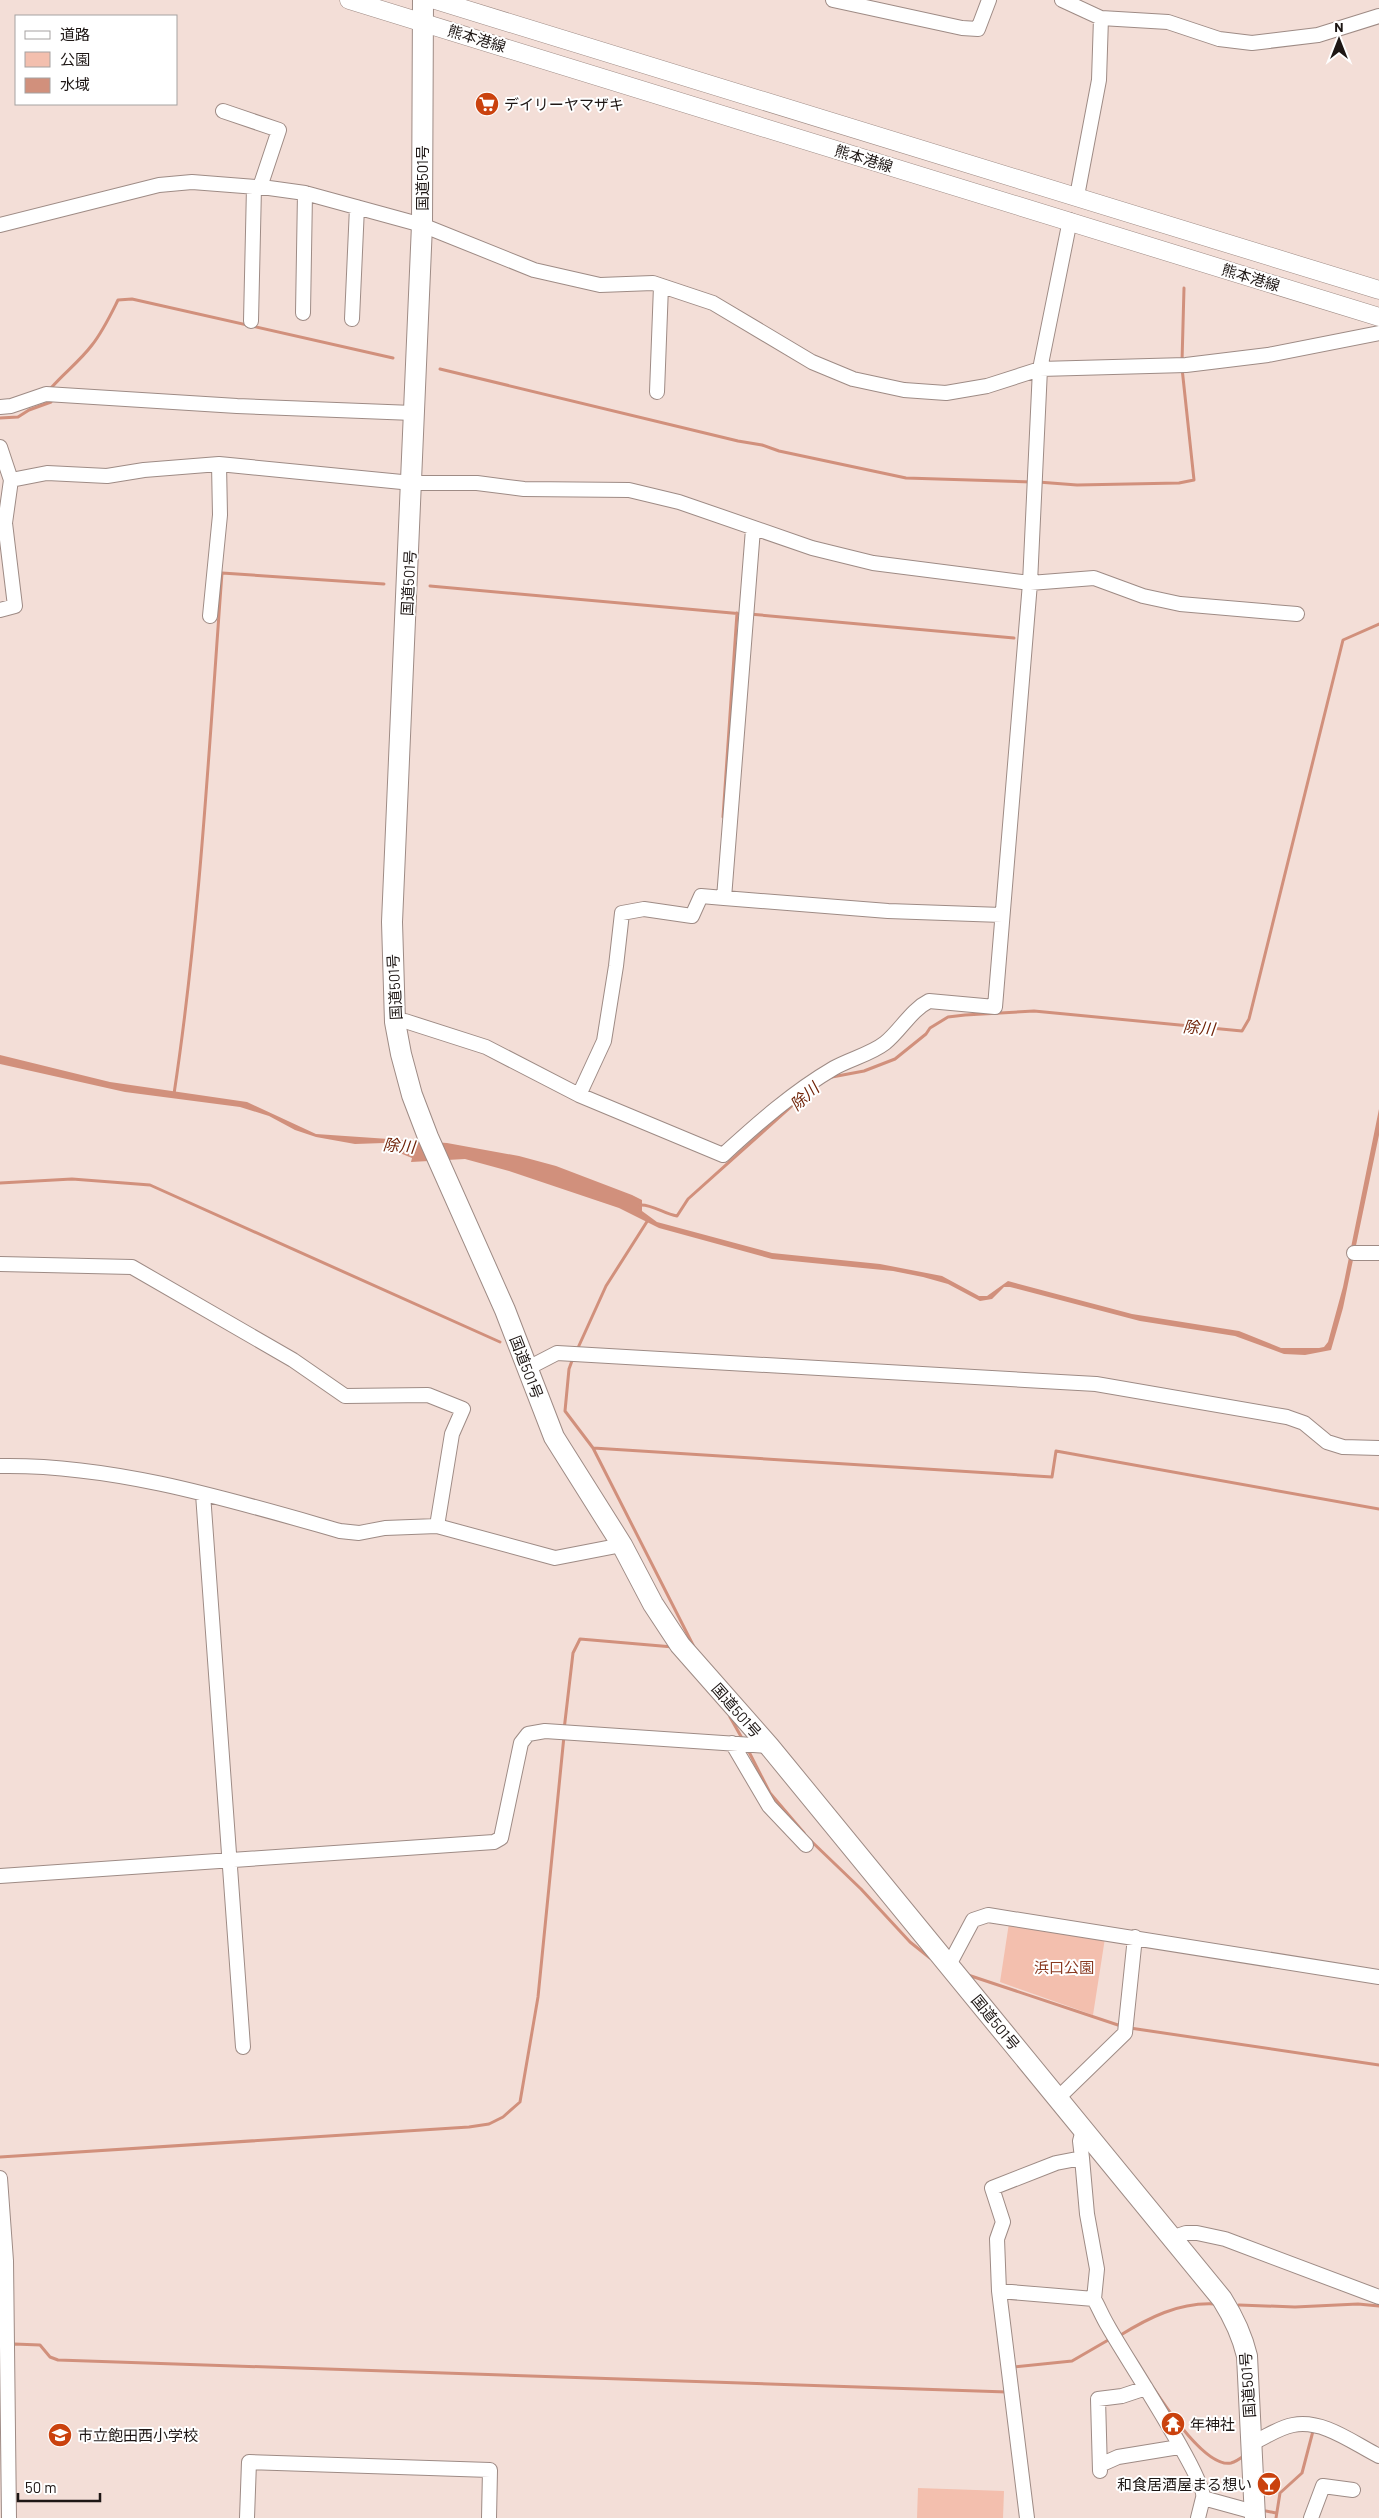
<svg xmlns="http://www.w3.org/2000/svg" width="1379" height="2518" viewBox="0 0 1379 2518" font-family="Barlow,'Noto Sans JP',sans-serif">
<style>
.green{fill:#f3bfae}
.water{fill:#d1907c}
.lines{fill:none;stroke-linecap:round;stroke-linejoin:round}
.stream{stroke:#d1907c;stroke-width:3}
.minor-casing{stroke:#9e8b85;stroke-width:16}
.major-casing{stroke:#9e8b85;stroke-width:19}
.highway-casing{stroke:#9e8b85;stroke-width:22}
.minor{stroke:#fff;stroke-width:14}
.major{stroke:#fff;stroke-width:18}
.highway{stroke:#fff;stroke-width:20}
.labels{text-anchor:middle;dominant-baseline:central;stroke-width:4;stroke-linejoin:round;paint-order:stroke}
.street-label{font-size:15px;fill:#1e1715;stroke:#fff}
.poi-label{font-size:15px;fill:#1e1715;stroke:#fff;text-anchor:start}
.park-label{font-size:15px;fill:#893a21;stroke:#fff}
.water-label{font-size:16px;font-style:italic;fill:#702308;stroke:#fff}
</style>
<rect width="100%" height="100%" fill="#f3ded7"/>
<path class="green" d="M1009,1923l96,15 -12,77 -93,-33z
M918,2488l86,3 -1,27h-86z"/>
<path class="water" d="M0,1055l110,27 137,20 69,32 131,9 72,13 37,10 76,29 10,5v11l15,11 115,31 108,11 62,12 37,20h8l21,-15 124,33 107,17 42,17h38l5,-1 4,-5 15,-55 36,-178v26l-36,173 -12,42 -26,5 -21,-1 -49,-18 -95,-15 -130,-34h-6l-12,12 -12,2 -32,-17 -25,-7 -30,-6 -121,-12 -113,-31 -40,-20 -110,-37 -44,-12 -54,3 1,-4 -17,-7 -11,-8 -29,1 -39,-7 -21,-7 -26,-14 -29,-9 -115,-15 -125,-28z"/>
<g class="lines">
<path class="stream" d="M1182,362l2,-74
M440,369l298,72 24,4 17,6 127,27 126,4
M51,391v-3c13,-15 29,-27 41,-43 11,-14 18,-29 26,-45l14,-1 261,59
M0,418l18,-1 11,-7 22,-8v-5
M1038,482l39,3 102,-2 15,-3 -12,-112
M430,586l313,28
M749,614l265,24
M723,817l14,-204
M832,1077l32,-6 31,-12 31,-25 4,-6 18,-11 17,-2 69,-4 208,20 7,-12 94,-379 36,-16
M174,1094c26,-172 35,-347 48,-521l162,11
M0,1183l72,-4 78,6 350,157
M640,1205c12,-1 24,9 37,11l11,-17 116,-104
M577,1350l29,-64 42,-66
M573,1358l-4,11 -4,42 28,37 101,199
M593,1448l459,29 4,-26 323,58
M730,1717l13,23
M564,1730l9,-77 7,-14 93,8
M747,1748l23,45 34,40
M810,1840l51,49 49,53 20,16
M968,1975l153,51
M1130,2028l249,37
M0,2157l469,-30 20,-3 14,-7 17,-15 18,-105 26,-261
M1239,2305l56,2 63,-3 21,2
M1119,2336c29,-18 60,-34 96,-32
M10,2346l4,-2 26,1 10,12 8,3 949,32
M1013,2367l59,-6 38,-22
M1154,2389c12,18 52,79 77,74 4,-1 10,-5 14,-8
M1266,2511l10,2
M1276,2518l4,-25 22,-20 11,-42"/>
<g class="minor-casing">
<path id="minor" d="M833,0l129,28 16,1 11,-29
M1062,0l39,18 67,4 51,17 33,4 66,-8 61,-19
M223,111l56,19 -19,57
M1077,196l22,-116 2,-62
M0,225l159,-40 33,-3 77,6 36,5 117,32 112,45 66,15 53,-2 60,20 99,59 41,17 51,11 42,3 41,-7 53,-17 146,-4 82,-10 111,-22
M303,313l2,-120
M352,319l5,-112
M251,321l3,-134
M657,392l4,-106
M0,407l11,-1 35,-12 191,12 176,7
M0,447l11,33 -6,43 10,83 -15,4
M11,480l36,-7 60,3 37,-6 75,-6 193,19h65l47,6 105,1 50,12 133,46 61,15 157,20 64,-5 49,18 37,8 117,10
M210,616l10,-101 -1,-51
M724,898l164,13 114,4
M395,1022l10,-1 81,26 93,48 144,60c35,-32 70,-63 111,-87 16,-9 37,-14 51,-25 16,-13 26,-33 44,-42l66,6 35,-424 10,-214 30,-149
M579,1095l25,-54 12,-75 6,-53 22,-4 48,7 9,-20 23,2 29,-369
M1354,1253h25
M0,1264l132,3 161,93 52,36 83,-1 35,14 -11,25 -15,92
M528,1368l29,-15 539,31 191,33 17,6 23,19 16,5 36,1
M0,1466c114,-2 231,34 340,65l19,2 26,-5 52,-2 118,32 67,-13
M203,1494l40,553
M732,1743l37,63 37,39
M0,1876l494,-34 7,-4 20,-95 7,-9 17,-3 224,15
M949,1965l24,-45 15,-5 391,62
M1058,2098l67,-65 10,-96
M1082,2158l5,56 10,55 -3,30
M0,2178l6,83 3,257
M1171,2238l15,-5h11l28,6 154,58
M999,2291l95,8c5,9 9,19 14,27 14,26 99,154 95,172l51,14
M1250,2444c15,-6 27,-16 43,-19 30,-6 60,18 86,31
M1100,2465l18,-8 61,-10
M1100,2471l-2,-72 24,-3 24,-8
M247,2518l2,-56 241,8 -1,48
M1027,2518l-28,-227 -2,-52 6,-17 -11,-34 64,-25 26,-5 -2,-17 3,-11
M1198,2518l5,-20
M1311,2518l12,-32 30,4"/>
</g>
<g class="major-casing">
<path id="major" d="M349,0l1030,317
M435,0l944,290"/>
</g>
<g class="highway-casing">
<path id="highway" d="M423,0l-1,225 -30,697 3,100 6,32 11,41 16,42 77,173 49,127 68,108 31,59 27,41 89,101 453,553c12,19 20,36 25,57l8,162"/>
</g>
<use href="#minor" class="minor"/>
<use href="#major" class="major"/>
<use href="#highway" class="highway"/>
</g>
<defs>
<g id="supermarket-disc" transform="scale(1.25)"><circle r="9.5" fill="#ca420e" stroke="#fff"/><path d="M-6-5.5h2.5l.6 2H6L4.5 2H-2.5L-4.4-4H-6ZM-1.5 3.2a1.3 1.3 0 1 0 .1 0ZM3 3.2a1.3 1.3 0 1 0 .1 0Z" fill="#fff"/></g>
<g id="temple-disc" transform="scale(1.25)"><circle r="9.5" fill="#ca420e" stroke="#fff"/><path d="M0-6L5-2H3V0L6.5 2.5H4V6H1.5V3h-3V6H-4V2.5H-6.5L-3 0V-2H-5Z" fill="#fff"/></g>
<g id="school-disc" transform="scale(1.25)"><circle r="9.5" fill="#ca420e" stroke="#fff"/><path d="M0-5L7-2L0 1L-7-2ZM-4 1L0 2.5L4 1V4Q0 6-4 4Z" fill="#fff"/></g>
<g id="bar-disc" transform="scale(1.25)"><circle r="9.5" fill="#ca420e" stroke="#fff"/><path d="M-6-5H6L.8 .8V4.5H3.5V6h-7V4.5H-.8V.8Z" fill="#fff"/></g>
</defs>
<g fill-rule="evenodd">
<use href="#supermarket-disc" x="487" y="104"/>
<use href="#temple-disc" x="1173" y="2424"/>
<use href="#school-disc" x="60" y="2435"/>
<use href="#bar-disc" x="1269" y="2484"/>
</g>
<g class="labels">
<g class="street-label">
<text transform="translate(477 38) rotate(17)">熊本港線</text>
<text transform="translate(864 158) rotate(17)">熊本港線</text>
<text transform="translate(422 178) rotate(-90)">国道501号</text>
<text transform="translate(1251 277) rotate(17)">熊本港線</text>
<text transform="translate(408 583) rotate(-87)">国道501号</text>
<text transform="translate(394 987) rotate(-93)">国道501号</text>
<text transform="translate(527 1367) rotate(69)">国道501号</text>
<text transform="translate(737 1710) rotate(49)">国道501号</text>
<text transform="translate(996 2022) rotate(51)">国道501号</text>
<text transform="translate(1247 2385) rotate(-94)">国道501号</text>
</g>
<g class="poi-label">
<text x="504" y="104">デイリーヤマザキ</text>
<text x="1190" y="2424">年神社</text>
<text x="78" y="2435">市立飽田西小学校</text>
<text x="1252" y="2484" text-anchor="end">和食居酒屋まる想い</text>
</g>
<g class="park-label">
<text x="1064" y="1967">浜口公園</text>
</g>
<g class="water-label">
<text transform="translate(1199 1027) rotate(5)">除川</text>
<text transform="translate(804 1096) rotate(-42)">除川</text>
<text transform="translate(399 1145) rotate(5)">除川</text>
</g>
</g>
<rect x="15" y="15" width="162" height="90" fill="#ffffff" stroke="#a5a2a1"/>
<rect x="25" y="31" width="25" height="8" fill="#ffffff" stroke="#a5a2a1"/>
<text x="60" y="40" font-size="15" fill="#1e1715">道路</text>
<rect x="25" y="52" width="25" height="15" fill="#f3bfae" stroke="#a5a2a1"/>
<text x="60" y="65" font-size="15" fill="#1e1715">公園</text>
<rect x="25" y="78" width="25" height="15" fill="#d1907c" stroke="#a5a2a1"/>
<text x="60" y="90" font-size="15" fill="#1e1715">水域</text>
<g transform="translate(1339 40)" stroke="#ffffff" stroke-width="4" paint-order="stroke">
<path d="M0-4L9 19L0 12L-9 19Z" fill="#1e1715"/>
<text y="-8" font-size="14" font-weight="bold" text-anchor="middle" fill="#1e1715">N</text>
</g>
<path d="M18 2493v8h82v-8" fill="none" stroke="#1e1715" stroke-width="2.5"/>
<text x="25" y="2493" font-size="15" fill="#1e1715" stroke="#ffffff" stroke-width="4" paint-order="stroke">50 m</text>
</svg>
